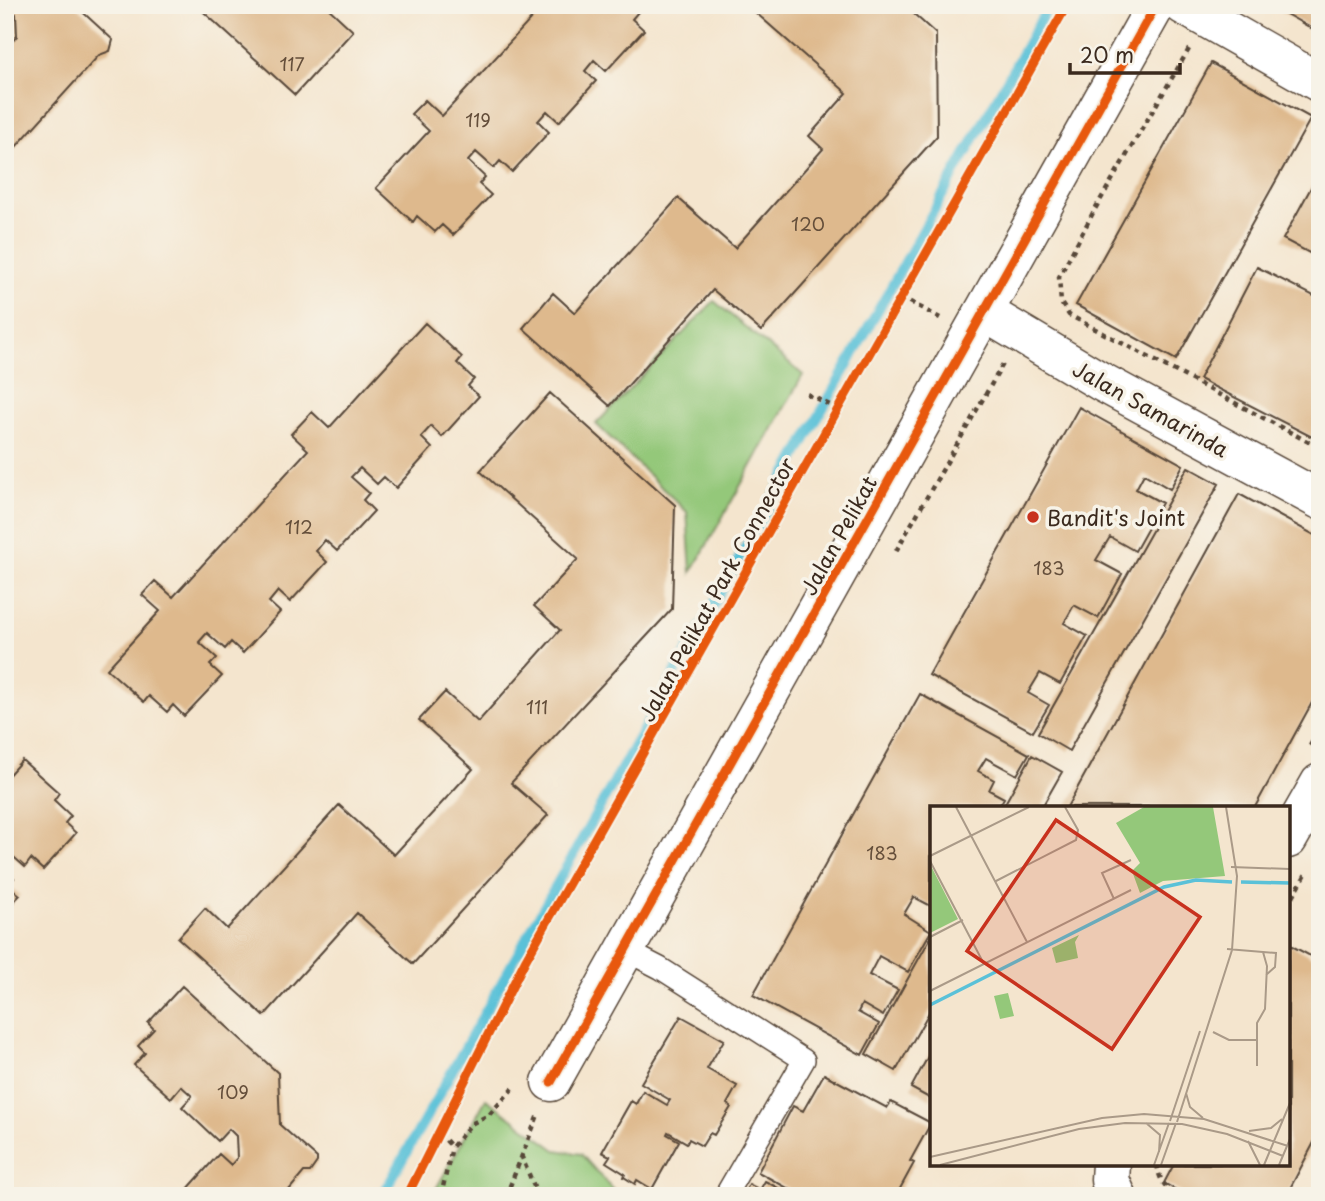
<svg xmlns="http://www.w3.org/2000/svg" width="1325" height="1201" viewBox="0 0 1325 1201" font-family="'Playpen Sans',sans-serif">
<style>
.green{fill:#94c87a;stroke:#68794c;stroke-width:2}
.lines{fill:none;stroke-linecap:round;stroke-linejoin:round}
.stream{stroke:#5ac1d8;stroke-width:10}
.building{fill:#deb98d}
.service-casing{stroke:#574638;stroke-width:24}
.minor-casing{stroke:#574638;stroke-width:41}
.path{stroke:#574638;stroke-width:4.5;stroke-dasharray:5 5;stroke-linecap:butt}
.service{stroke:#fff;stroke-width:21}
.minor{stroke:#fff;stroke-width:38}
.cycleway-casing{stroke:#f7f3e8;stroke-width:13}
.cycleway{stroke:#e8590c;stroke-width:9}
.poi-dot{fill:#c8321e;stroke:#f7f3e8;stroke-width:2.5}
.labels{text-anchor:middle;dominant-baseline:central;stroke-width:7;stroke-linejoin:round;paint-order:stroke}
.number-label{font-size:18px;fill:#644e3a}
.street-label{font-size:21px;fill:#3b2a1e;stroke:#f7f3e8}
.poi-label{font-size:21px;fill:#3b2a1e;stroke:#f7f3e8;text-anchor:start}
.inset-river{fill:none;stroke:#5ac1d8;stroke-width:3.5}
.inset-road{fill:none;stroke:#aa9a88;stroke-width:2}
.view{fill:#c8321e;fill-opacity:0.15;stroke:#c8321e;stroke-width:3.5}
.inset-edge{fill:none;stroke:#3b2a1e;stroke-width:3.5}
</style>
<rect width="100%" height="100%" fill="#f7f3e8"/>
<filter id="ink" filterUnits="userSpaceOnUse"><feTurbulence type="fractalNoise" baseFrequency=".0143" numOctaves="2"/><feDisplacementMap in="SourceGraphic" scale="14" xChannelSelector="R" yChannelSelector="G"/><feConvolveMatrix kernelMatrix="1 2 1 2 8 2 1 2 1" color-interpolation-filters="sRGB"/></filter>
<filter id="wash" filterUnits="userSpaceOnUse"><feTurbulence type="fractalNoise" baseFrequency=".00686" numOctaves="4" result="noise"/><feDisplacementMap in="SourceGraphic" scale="28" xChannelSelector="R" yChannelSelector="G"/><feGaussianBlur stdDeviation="1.57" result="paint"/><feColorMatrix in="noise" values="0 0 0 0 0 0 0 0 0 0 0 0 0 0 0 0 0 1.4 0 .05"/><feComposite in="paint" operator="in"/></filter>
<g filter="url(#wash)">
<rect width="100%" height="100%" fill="#f4e5ce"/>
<path class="green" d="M714,301l89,74 -112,198 -4,-61 -91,-88z
M486,1099l70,51 25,4 37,42h-186z"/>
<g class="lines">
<path class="stream" d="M382,1196l667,-1191"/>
</g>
<g id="blocks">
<path class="building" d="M5,5h70l38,35 -3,11 -11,4 -94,104v-120l6,4 6,-7 -1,-22 -8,-6 -3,3z
M196,5h129l28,26 -58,64z
M544,5h86l8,7 -6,7 12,11 -38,41 -12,-11 -9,11 11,10 -37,41 -12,-11 -9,10 11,11 -37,40 -12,-11 -6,7 -18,-16 -8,9 17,16 -6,7 12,11 -38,40 -11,-10 -7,7 -18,-16 -4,6 -37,-34 53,-57 -18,-17 14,-14 17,16z
M747,5h157l32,29 1,102 -176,195 -48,-41 -103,116 -87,-78 30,-35 22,20 103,-115 57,50 88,-99 -14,-13 38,-43z
M1270,5h50v28z
M1211,63l100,55 -135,242 -100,-55z
M1320,171v70l-7,14 -30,-16z
M1257,267l63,32v142l-121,-62z
M425,323l37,34 -5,6 17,16 -6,7 11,10 -37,41 -11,-11 -10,11 11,11 -36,40 -12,-11 -7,7 -17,-16 -9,9 18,16 -6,7 11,11 -37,40 -12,-11 -9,11 11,11 -37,40 -12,-11 -9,11 11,10 -37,41 -12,-11 -6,7 -18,-16 -8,9 18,16 -7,7 12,11 -38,40 -11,-11 -6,7 -18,-16 -5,6 -37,-33 53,-58 -18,-16 13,-14 18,16 135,-147 -17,-16 21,-22 17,16z
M550,393l125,112 -3,104 -161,174 37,32 -135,149 -56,-51 -93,103 -86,-78 27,-30 22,21 112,-124 55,50 79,-86 -54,-49 26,-28 33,30 82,-92 -26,-24 44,-47 -98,-88z
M1079,407l104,58 -13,24 -26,-15 -8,15 26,14 -27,48 -25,-14 -14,23 26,14 -24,44 -24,-13 -10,18 23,13 -27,48 -20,-11 -12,20 21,12 -16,27 -104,-57z
M1188,467l31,17 -150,267 -31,-18z
M1239,494l81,44v150l-65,119h-188z
M920,694l109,60 -12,21 -31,-17 -8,13 16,9 -5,10 15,8 -5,9h-68v99l-17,-9 -10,17 27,17 -23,41 -29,-16 -10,19 29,15 -15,26 -21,-12 -4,8 21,12 -17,31 -109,-60z
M1032,755l30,17 -20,35h-39z
M22,760l37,33 -5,7 17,16 -6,7 11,10 -33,37 -12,-11 -6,8 -18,-16 -2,2v-74z
M5,870l9,8 -6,7 12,10 -15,16z
M1320,912v17l-7,-4z
M931,937v72l-35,62 -30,-17z
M1290,945l30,16v170l-34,65h-99l-23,-13 10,-19h114v-215z
M182,986l96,87 2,52 37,33v4l-7,10h-6l-20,24h-93l-5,-5 33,-37 12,11 6,-7 -1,-22 -7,-7 -11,12 -36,-34 10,-11 -11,-10 -10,12 -37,-33 11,-12 -7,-7 16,-17 -6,-6z
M681,1016l43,24 -17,29 30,17 -10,18 4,3 -17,28 -4,-2 -8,13 -13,-7 -2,4 -19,-11 -1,2 12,7 -27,48 -15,-9 -2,4 -11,-7 1,-3 -19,-12 4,-6 -8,-4 29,-51 5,3 7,-13 24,14 3,-5 -29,-17z
M931,1051v48l-20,-11z
M824,1074l63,34 4,-6 40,21 -21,38 4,2 -18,33h-94l-44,-24 35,-66 10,5z
M765,1181l28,15h-50l6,-12 11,6z"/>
</g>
</g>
<g filter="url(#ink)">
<use href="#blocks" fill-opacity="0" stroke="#574638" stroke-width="2"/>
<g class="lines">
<g class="service-casing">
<path id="service" d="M625,950l35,18 144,92 -79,136"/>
</g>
<g class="minor-casing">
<path id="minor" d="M1183,5l137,78
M984,312l116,69 220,119
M1288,839l32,-56
M551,1082l605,-1077
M1111,1164l-1,16 7,16"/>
</g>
<path class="path" d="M1189,49l-94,160 -36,68 2,26 8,12 251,133
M901,297l39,21
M807,394l31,15
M896,551l107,-187
M1310,746l10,-17
M1288,905l19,-33
M439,1133l13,14 19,-23 18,-9 25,-28
M521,1155l17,41
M1157,1164c2,15 7,23 20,32
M441,1196l11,-49
M506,1196l32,-81"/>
<use href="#service" class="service"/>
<use href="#minor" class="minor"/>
<g class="cycleway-casing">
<path id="cycleway" d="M551,1082l605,-1077
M407,1196l118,-235 542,-956"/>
</g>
<use href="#cycleway" class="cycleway"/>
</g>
</g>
<circle class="poi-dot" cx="1033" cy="517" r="7"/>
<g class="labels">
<g class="number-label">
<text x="292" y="63">117</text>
<text x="478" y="119">119</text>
<text x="808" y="223">120</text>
<text x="299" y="526">112</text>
<text x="1049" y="567">183</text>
<text x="537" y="706">111</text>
<text x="882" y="852">183</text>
<text x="233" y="1091">109</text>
</g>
<g class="street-label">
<text transform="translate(1151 408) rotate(29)">Jalan Samarinda</text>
<text transform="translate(838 535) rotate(-61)">Jalan Pelikat</text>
<text transform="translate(716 589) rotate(-61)">Jalan Pelikat Park Connector</text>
</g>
<g class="poi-label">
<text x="1047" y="517">Bandit's Joint</text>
</g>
</g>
<g transform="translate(930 806)">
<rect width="360" height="360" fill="#f4e5ce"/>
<path d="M214,1h69l12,69 -62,5 -23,12 -8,-22 8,-8 -24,-40zM0,58l28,55 -28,14zM149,129l-4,7 3,16 -22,5 -4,-15zM78,187l6,23 -14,3 -6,-23z" fill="#94c87a"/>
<path class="inset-river" d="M311,76l49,1M0,199l234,-118 32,-7 36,2"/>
<path class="inset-road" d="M26,1l71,135M0,50l99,-49M0,55l54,103M301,61l59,2M66,75l80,-41 2,-10 -13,-23M184,93l-12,-26 29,-13M0,131l33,-17M297,143l49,4 -1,14 -9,8M0,185l201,-101M283,226l16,8h28M327,260v-43l8,-14 2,-43 -4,-14M256,287l4,14 13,11M240,315l30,-90M247,316l55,-172 5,-74 -11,-69M216,317l14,12 -1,17M319,325l22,-3 11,-9M318,335l12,24M0,351l172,-39 42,-4 60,5 84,27M10,359l139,-36 46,-6 57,1 45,10 56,22M224,359l15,-42M231,359l15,-42M334,359l26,-62M349,359l11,-26"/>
<path class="view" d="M126,14l144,97 -88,132 -145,-98z"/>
<rect width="360" height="360" class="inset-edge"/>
</g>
<rect width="1325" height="1201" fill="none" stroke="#f7f3e8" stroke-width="28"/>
<path d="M1070 63v10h110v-10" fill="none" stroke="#3b2a1e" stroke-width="3.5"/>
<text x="1080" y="63" font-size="21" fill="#3b2a1e" stroke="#f7f3e8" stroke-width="5" paint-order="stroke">20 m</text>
</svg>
